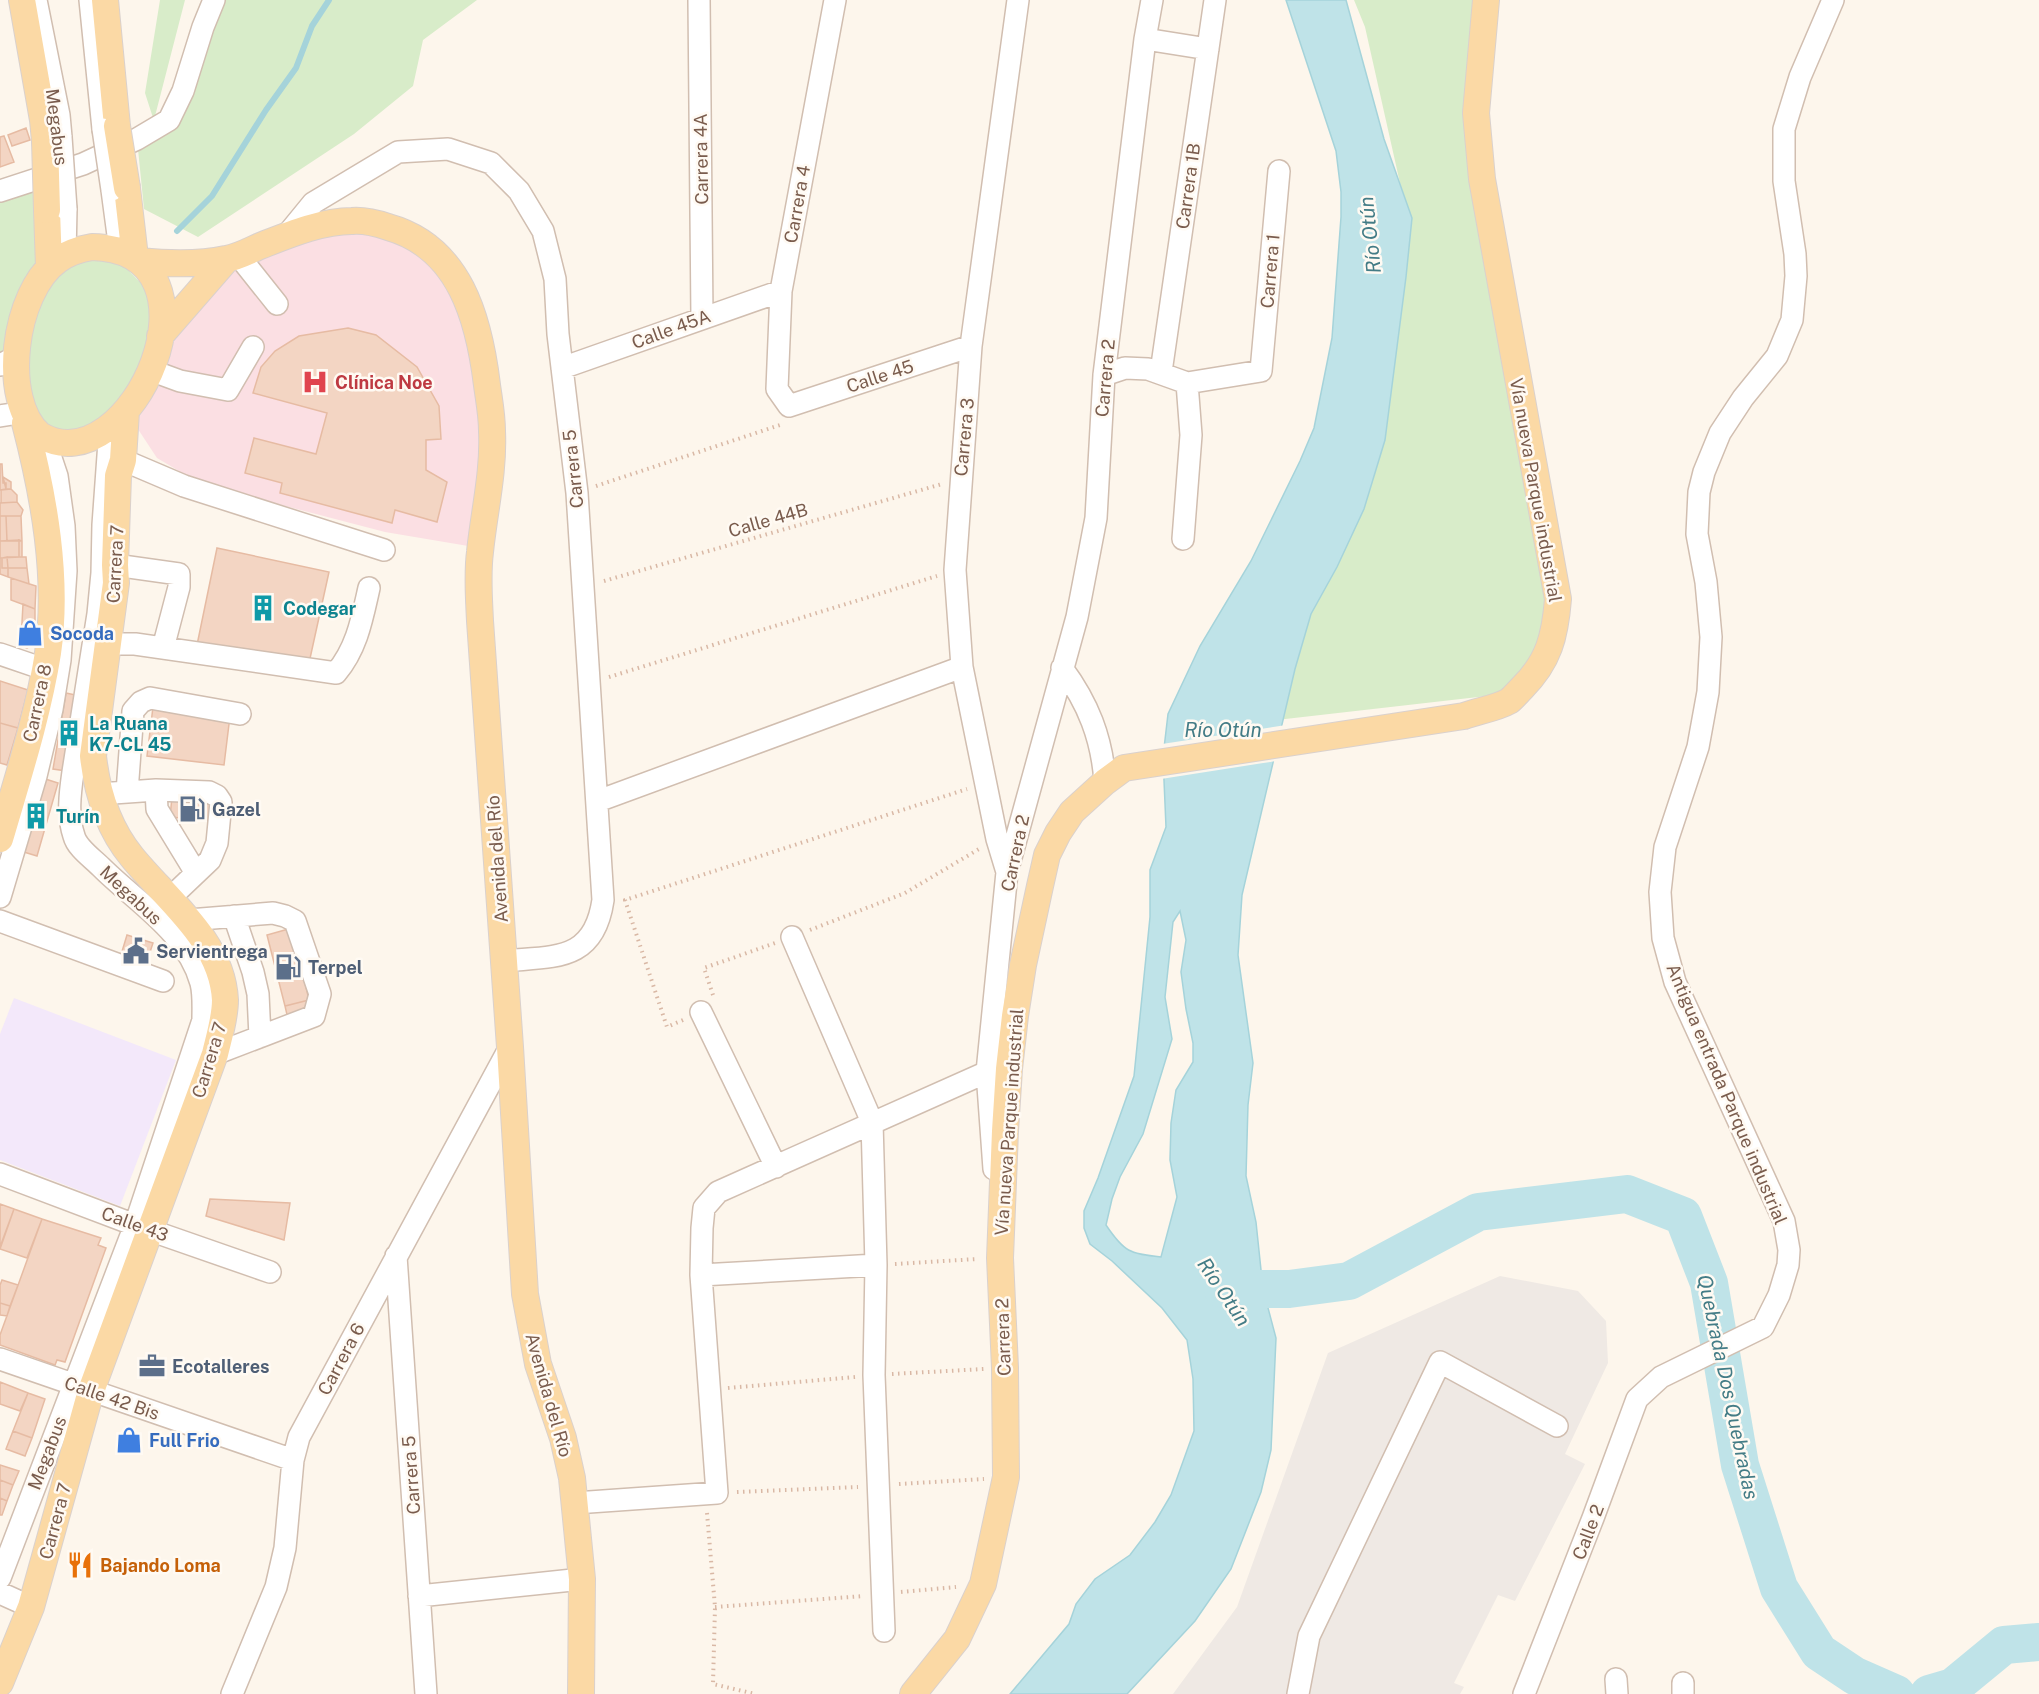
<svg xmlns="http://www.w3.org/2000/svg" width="2039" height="1694" viewBox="0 0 2039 1694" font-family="'Public Sans',sans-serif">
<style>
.industrial{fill:#efe9e4}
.education{fill:#f3e8fa}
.medical{fill:#fbdfe3}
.green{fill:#d8ecc9}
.water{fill:#bfe3e8;stroke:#a5d3da;stroke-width:1.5;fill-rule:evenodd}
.pier{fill:#fdf6ec}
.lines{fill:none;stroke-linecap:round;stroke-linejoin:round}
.stream{stroke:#a5d3da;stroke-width:6}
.river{stroke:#bfe3e8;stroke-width:38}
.building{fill:#f3d5c3;stroke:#e6bba3;stroke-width:1.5}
.minor-casing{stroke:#d1beb0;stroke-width:24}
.major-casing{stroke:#dad1cd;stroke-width:28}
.path{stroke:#d9b8a5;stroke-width:4;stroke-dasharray:1.5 4.5;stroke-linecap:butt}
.minor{stroke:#fff;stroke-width:21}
.major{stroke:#fbd9a5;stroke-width:26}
.minor-bridge-casing{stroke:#d1beb0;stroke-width:24;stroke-linecap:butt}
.major-bridge-casing{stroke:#dad1cd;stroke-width:28;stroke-linecap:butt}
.minor-bridge{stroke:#fff;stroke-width:21}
.major-bridge{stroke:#fbd9a5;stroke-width:26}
.labels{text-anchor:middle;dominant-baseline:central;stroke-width:5;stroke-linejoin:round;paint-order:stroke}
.street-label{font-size:18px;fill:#7a5c4d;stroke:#fffaf3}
.health-label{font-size:18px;font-weight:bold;fill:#be3a42;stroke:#fffaf3;text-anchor:start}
.culture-label{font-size:18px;font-weight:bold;fill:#0d838f;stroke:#fffaf3;text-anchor:start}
.shop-label{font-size:18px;font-weight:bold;fill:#366cbe;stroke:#fffaf3;text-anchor:start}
.service-label{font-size:18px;font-weight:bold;fill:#4e5e75;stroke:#fffaf3;text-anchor:start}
.food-label{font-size:18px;font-weight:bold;fill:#c56008;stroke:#fffaf3;text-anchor:start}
.water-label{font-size:20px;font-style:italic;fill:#437c86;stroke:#fffaf3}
</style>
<rect width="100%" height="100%" fill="#fdf6ec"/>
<path class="industrial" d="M1500,1276l78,15 28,30 2,42 -43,91 20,10 -70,137 -17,-6 -44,88 10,4 -4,7h-287l64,-87 91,-254z"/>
<path class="education" d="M14,998l162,62 -56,146 -120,-46v-126z"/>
<path class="medical" d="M323,226l101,17 60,118 -4,187 -95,-16 -142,-37 -47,-14 -39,-23 -31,-47 24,-41 77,-111z"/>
<path class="green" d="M160,0h25l-31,120 29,-29 33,-91h261l-54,40 -10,46 -59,48 -156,103 -54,-28 -7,-70 17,-18 -9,-28z
M1354,0h132l-10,113 82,486 -25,78 -46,19 -245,28 151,-347 9,-185 -37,-165z
M41,183l9,84 56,-20 57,59 -37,105 -68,30 -58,-77v-169z"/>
<path class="water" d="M1286,0h60l38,139 28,79 -6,59 -21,163 -21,69 -27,58 -26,47 -16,55 -53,226 -4,60 15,108 -5,42 -2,71 10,46 7,67 13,49 -5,112 -10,42 -30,77 -36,52 -68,73h-117l59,-70 7,-20 19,-25 35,-24 25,-33 16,-27 23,-64 -1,-52 -6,-39 -25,-32 -50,-47 -22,-17 -6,-16v-17l14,-33 36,-102 16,-159v-47l16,-43 -3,-70 5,-43 32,-68 51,-85 49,-100 14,-33 18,-90 9,-121v-25l-5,-41zM1180,911l6,29 -5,32 5,37 7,34v19l-17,28 -5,33 -1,37 7,37 -16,60c-31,-3 -37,-5 -55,-32l6,-26 8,-22 23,-43 29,-95 -7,-42 8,-75z"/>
<path class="pier" d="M1286,725l-10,36 -115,18 1,-35z"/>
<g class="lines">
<path class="stream" d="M177,231l35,-35 54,-86 30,-42 16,-42 17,-26"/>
<path class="river" d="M1223,1289h66l60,-8 129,-69 149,-18 56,22 26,67 31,182 39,123 40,64 36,24 41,18
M1929,1694l24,-7 51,-42 35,-3"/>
</g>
<path class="building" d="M26,128l4,12 -18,6 -4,-11z
M4,136l10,26 -14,5v-30z
M348,328l28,7 41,32 22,39 2,33 -15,1v30l21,12 -10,40 -42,-12 -3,13 -112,-30 2,-10 -37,-10 9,-35 62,16 11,-41 -74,-20 8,-26 14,-16 24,-15z
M0,464h2l1,19h3v6l-6,1z
M3,477l8,5v7h-5z
M11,489l6,6v7l-16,1v-13z
M17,502l6,8 -2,6h-21v-13z
M0,516h6l1,25h-7z
M6,516h15l1,25h-15z
M19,540l3,1v16h-3z
M19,540v17l-19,1v-17z
M217,548l112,24 -20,91 -78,-16 -4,18 -30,-20z
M7,557l1,11h-6v-10z
M7,557h19l1,11h-19z
M0,558h2v10h6v9l-8,-3z
M8,568h19l2,16 -21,-7z
M11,578l25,8 -1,23 -24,-9z
M23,604l12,5v35l-14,-3z
M21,641h2l12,3 -8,4 -6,-2z
M0,681l28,9 -10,38 -18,-5z
M66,693l19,4 -12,75 -20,-3z
M153,707l77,9 -6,49 -77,-9z
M0,723l18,5 -11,37 -7,-2z
M36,776l22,7 -21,73 -23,-7z
M172,797l43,4 -2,20 -43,-4z
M292,928l17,72 -24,6 -18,-71z
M127,935l26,8 -8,24 -25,-9z
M309,1000l4,13 -25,6 -3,-13z
M210,1199l80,4 -6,37 -78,-24z
M0,1204l14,5 -14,38z
M14,1209l28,10 -15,39 -27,-9z
M42,1219l59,19 -3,7 8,3 -41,114 -8,-2 -2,5 -55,-20v-10z
M2,1280l16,5 -8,21 -10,-3v-18z
M0,1303l10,3 -3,10 -7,-1z
M0,1382l28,11 -8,18 -20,-7z
M28,1393l17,6 -13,39 -19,-7z
M13,1431l19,7 -7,18 -19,-7z
M0,1465l19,6 -6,14 -13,-5z
M0,1480l13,5 -6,16 -7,-3z
M0,1498l7,3 -5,14h-2z"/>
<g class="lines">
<g class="minor-casing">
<path id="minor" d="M36,0l23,115 2,22
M90,0l13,129
M699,0l3,318
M835,0l-54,291 -4,98 12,17 182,-60
M1145,39l63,10
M112,190l8,60
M0,191l83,-27 54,-25 32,-19 14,-29 20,-64 11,-27
M286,236l27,-33 85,-51 50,-3 43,14 28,28 24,40 12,48 3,55 19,159 26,407c-9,62 -48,56 -99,61
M65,255l1,-46
M238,255l39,49
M0,365l8,-4
M562,368l219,-77
M150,370l30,11 48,9 25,-43
M1161,372l54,-372
M1104,375l21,-7 23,1 39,14 74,-12 18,-200
M0,416l19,-3
M123,460l61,26 200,64
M1183,539l8,-104 -4,-52
M115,565l64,9v13l-16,61
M109,644h26l201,29c21,-25 26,-54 33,-85
M0,654l44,15
M1062,668c26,35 40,70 43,114
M156,790l1,19 39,64
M127,792l6,-81 8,-9 9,-4 90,16
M99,794l57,-4 53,2 8,4 4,6 -4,41 -7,17 -40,38
M598,801l364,-134
M1007,872l-10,-33 -35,-172 -7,-97 16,-224 47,-346
M0,897l36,-121 16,-67 8,-49 6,-89 -2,-45 -7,-50 -13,-39
M234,916l19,56 5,22 2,43
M189,920l84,-7 12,3 10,5 25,73 -6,22 -99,38
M0,921l163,60
M792,937l80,185 4,143 -2,110 10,256
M701,1012l75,155
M994,1169l-7,-97 20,-200 70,-255 19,-99 8,-143 41,-336 7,-39
M0,1174l135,51 135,47
M396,1256l30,438
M701,1275l175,-10
M0,1359l293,101
M575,1503l142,-10 -16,-218 1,-47 2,-20 14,-16 269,-120
M0,1578l135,-353 68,-205c0,-13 1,-25 -2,-37 -14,-51 -65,-81 -100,-116 -9,-9 -24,-19 -27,-31 -7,-20 -4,-43 -1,-64l25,-158 4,-41 1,-48 7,-97
M0,1593l31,14
M419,1596l163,-17
M1616,1679l1,15
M1683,1683v11
M232,1694l44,-107 9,-39 8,-88 6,-23 211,-390
M1298,1694l11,-58 131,-274 117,64
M1524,1694l69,-176 44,-119 24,-22 102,-50 16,-32 9,-30 1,-15 -5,-29 -109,-239 -12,-44 -3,-46 5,-45 33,-100 10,-55 3,-55 -5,-55 -9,-48 2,-42 5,-20 16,-39 23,-35 34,-42 15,-36 4,-44 -1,-22 -11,-73v-52l16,-52 33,-77"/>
</g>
<g class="major-casing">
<path id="major" d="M22,0l21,120 2,21
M105,0l12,126
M127,188l8,69
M47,210l2,57
M92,247c143,3 39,242 -52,188 -40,-34 -27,-143 18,-175 11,-8 22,-11 34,-13z
M140,261c29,3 58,4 86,-2 12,-2 23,-8 34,-13 28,-11 61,-25 92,-25 12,-1 24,2 36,6 72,20 91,92 99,158 2,15 5,30 5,46 2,41 -8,81 -12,121 -3,23 -1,46 0,69l30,426 15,247 13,70 25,74 9,40 10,101 -1,115
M160,336l67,-77
M0,839c18,-62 38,-123 48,-186 11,-75 -4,-157 -23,-230
M0,1683l31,-76 60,-216 124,-337c4,-17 10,-36 10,-54 -3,-60 -58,-100 -93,-143 -23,-28 -35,-65 -39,-101l23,-173 -1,-18 3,-89 5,-16 3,-49
M913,1694l44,-55 26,-55 23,-107 -1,-109 -5,-110 5,-127 4,-62 6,-53 8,-51 17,-79 7,-31 11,-22 14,-21 33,-30 19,-14 340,-52c14,-5 33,-8 45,-15 4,-3 9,-9 13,-13 27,-27 33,-52 36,-89l-76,-420 -6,-66 10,-113"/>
</g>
<path class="path" d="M596,486l184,-61
M604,581l338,-97
M609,677l328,-101
M810,930l95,-37 74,-44
M713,995l-9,-27 71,-25
M683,1020l-16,7 -42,-127 342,-111
M895,1264l82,-5
M892,1374l92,-5
M728,1388l127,-11
M899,1484l85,-5
M737,1492l121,-5
M707,1513l8,94 -2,77 42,10
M901,1592l55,-5
M715,1607l149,-11"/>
<use href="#minor" class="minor"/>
<use href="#major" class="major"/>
<g class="minor-bridge-casing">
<path id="minor-bridge" d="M103,129l9,61
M61,137l5,72"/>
</g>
<g class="major-bridge-casing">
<path id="major-bridge" d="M117,126l10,62
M45,141l2,69"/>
</g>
<use href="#minor-bridge" class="minor-bridge"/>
<use href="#major-bridge" class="major-bridge"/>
</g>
<defs>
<g id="hospital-bare" transform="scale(2.07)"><path d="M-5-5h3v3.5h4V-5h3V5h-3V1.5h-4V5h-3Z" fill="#e0444e" stroke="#fffaf3" stroke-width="2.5" paint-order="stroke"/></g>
<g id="building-bare" transform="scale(2.07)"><path d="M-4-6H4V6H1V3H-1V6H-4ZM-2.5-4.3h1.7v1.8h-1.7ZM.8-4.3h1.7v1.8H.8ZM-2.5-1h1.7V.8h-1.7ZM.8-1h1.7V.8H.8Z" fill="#0f9aa8" stroke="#fffaf3" stroke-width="2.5" paint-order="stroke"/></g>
<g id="shop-bare" transform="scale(2.07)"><path d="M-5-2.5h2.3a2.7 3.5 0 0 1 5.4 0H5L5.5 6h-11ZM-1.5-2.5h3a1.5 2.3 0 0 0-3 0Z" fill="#3f7fe0" stroke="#fffaf3" stroke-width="2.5" paint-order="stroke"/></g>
<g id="fuel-bare" transform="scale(2.07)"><path d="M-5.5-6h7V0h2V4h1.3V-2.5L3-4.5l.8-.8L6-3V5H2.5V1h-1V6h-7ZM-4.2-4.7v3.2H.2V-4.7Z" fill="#5c6f8a" stroke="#fffaf3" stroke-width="2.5" paint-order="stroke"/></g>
<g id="civic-bare" transform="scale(2.07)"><path d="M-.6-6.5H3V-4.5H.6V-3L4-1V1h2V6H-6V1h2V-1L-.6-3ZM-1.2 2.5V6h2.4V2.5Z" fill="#5c6f8a" stroke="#fffaf3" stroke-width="2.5" paint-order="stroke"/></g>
<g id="office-bare" transform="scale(2.07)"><path d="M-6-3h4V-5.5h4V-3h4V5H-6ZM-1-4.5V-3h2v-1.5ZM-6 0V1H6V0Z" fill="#5c6f8a" stroke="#fffaf3" stroke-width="2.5" paint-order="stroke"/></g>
<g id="restaurant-bare" transform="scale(2.07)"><path d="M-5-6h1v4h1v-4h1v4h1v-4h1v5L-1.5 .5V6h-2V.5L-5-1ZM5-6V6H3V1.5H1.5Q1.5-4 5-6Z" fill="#e8710a" stroke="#fffaf3" stroke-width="2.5" paint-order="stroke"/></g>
</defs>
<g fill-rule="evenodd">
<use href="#hospital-bare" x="315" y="382"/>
<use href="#building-bare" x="263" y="608"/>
<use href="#shop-bare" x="30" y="633"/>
<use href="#building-bare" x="69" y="733"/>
<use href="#fuel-bare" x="192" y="809"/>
<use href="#building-bare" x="36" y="816"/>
<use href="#civic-bare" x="136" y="951"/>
<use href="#fuel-bare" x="288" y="967"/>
<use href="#office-bare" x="152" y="1366"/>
<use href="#shop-bare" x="129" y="1440"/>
<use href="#restaurant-bare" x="80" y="1565"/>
</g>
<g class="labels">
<g class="street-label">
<text transform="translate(57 127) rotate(83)">Megabus</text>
<text transform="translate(701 159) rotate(-91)">Carrera 4A</text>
<text transform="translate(1188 186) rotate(-82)">Carrera 1B</text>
<text transform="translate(797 204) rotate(-80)">Carrera 4</text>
<text transform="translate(1270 271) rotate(-85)">Carrera 1</text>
<text transform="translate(671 329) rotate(-20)">Calle 45A</text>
<text transform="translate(880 376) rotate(-18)">Calle 45</text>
<text transform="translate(1105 378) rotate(-85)">Carrera 2</text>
<text transform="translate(964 437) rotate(-85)">Carrera 3</text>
<text transform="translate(573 469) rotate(-96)">Carrera 5</text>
<text transform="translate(1536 490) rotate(80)">Vía nueva Parque industrial</text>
<text transform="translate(768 520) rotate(-16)">Calle 44B</text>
<text transform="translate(115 564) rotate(-87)">Carrera 7</text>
<text transform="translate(37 703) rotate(-78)">Carrera 8</text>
<text transform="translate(1015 853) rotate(-78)">Carrera 2</text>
<text transform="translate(497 859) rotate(-94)">Avenida del Río</text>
<text transform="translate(131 895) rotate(43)">Megabus</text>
<text transform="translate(209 1060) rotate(-73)">Carrera 7</text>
<text transform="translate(1727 1094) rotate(67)">Antigua entrada Parque industrial</text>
<text transform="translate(1009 1122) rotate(-86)">Vía nueva Parque industrial</text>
<text transform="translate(135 1224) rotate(20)">Calle 43</text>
<text transform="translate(1003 1337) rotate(-92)">Carrera 2</text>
<text transform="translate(341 1359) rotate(-62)">Carrera 6</text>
<text transform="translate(549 1395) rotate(74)">Avenida del Río</text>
<text transform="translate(112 1398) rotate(19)">Calle 42 Bis</text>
<text transform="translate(47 1453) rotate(-69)">Megabus</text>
<text transform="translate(411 1475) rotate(-94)">Carrera 5</text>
<text transform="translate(55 1521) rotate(-75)">Carrera 7</text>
<text transform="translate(1588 1532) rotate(-69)">Calle 2</text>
</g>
<g class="health-label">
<text x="335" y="382">Clínica Noe</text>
</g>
<g class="culture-label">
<text x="283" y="608">Codegar</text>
<text x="89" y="723">La Ruana<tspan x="89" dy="21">K7-CL 45</tspan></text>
<text x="56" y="816">Turín</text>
</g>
<g class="shop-label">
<text x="50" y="633">Socoda</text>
<text x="149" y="1440">Full Frio</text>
</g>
<g class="service-label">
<text x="212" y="809">Gazel</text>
<text x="156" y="951">Servientrega</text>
<text x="308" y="967">Terpel</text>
<text x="172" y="1366">Ecotalleres</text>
</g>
<g class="food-label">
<text x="100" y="1565">Bajando Loma</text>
</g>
<g class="water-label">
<text transform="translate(1370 235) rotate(-96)">Río Otún</text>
<text x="1223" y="730">Río Otún</text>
<text transform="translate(1224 1292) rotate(56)">Río Otún</text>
<text transform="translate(1728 1387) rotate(78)">Quebrada Dos Quebradas</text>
</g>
</g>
</svg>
